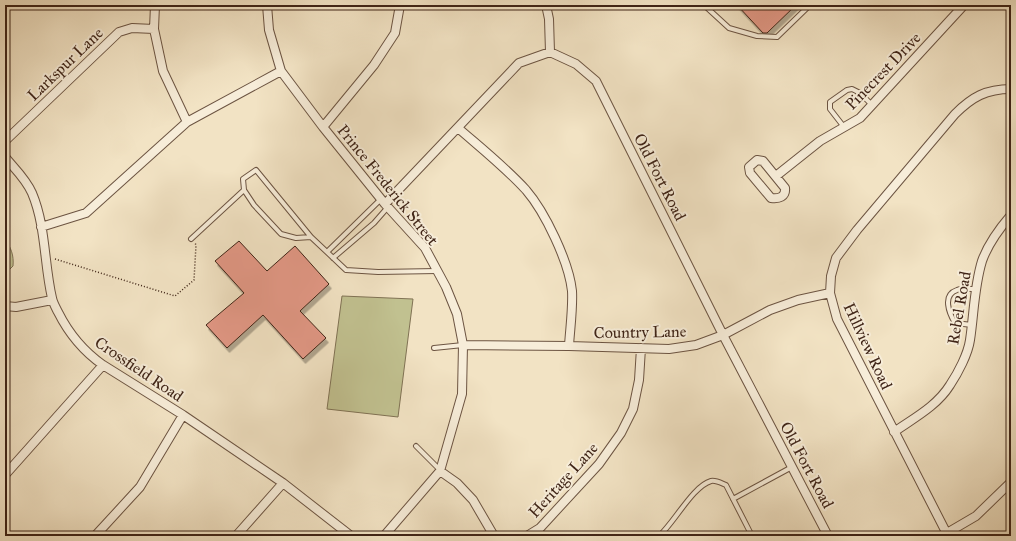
<svg xmlns="http://www.w3.org/2000/svg" width="1016" height="541" viewBox="0 0 1016 541" font-family="'IM FELL Great Primer',serif">
<style>
.green{fill:#c1c190;stroke:#807254}
.building{fill:#e49987;stroke:#3f2417;filter:url(#shadow)}
.lines{fill:none;stroke-linecap:round;stroke-linejoin:round}
.lane-casing{stroke:#6c5442;stroke-width:6}
.street-casing{stroke:#6c5442;stroke-width:10}
.path{stroke:#3f2417;stroke-width:1.5;stroke-dasharray:1 2;stroke-linecap:butt}
.lane{stroke:#f7edd9;stroke-width:4}
.street{stroke:#f7edd9;stroke-width:8}
.labels{text-anchor:middle;dominant-baseline:central;stroke-width:4;stroke-linejoin:round;paint-order:stroke}
.street-label{font-size:16px;fill:#3f2417;stroke:#f7edd9}
</style>
<defs>
<filter id="shadow"><feDropShadow dx="2.5" dy="4.5" stdDeviation="0" flood-color="#0004"/></filter>
</defs>
<rect width="100%" height="100%" fill="#f2e3c4"/>
<filter id="stains"><feTurbulence type="fractalNoise" baseFrequency=".005" numOctaves="4"/><feColorMatrix values="0 0 0 0 .2 0 0 0 0 .09 0 0 0 0 .02 0 0 0 .5 -.17"/></filter>
<radialGradient id="worn" r=".72"><stop offset=".6" stop-color="#630" stop-opacity="0"/><stop offset="1" stop-color="#630" stop-opacity=".3"/></radialGradient>
<path class="green" d="M5,239c6,9 9,16 8,27l-5,5h-3z
M342,296l71,3 -15,118 -71,-8z"/>
<path class="building" d="M737,5h59l-29,28h-4z
M239,241l28,30 28,-25 34,38 -29,27 26,27 -23,21 -40,-44 -36,33 -21,-23 38,-32 -29,-32z"/>
<g class="lines">
<g class="lane-casing">
<path id="lane" d="M704,5l25,23 28,8 20,1 33,-32
M844,127l-14,-18v-7l17,-12 5,-1 8,4 12,12
M311,237l-15,1 -15,-4 -27,-29 -10,-15 -1,-11 13,-9 55,67 35,33 32,2 59,-1
M191,239l53,-49
M327,252l54,-53
M333,258l41,-35 14,-16
M972,325l-17,-2c-6,-10 -13,-28 2,-33 5,-2 13,-1 19,-1
M434,348l29,-3
M416,446l24,24
M733,499l59,-32
M659,536c15,-13 34,-50 52,-55 5,-1 10,2 15,4l26,51"/>
</g>
<g class="street-casing">
<path id="street" d="M155,5l-1,24 9,42 24,51
M267,5l2,25 12,41 42,56 62,77 40,44 21,39 11,27 6,31 -1,49 -22,77 -56,65
M546,5l3,14 1,33
M323,127l51,-62 21,-32 5,-28
M458,128c23,20 47,39 68,62 19,22 43,72 46,101 1,17 -2,38 -3,55
M5,141l114,-109 13,-4 22,1
M5,157c10,12 21,22 27,36 14,33 12,71 20,105 1,5 4,10 6,14 11,22 25,39 45,53l80,50 100,68 68,53
M757,160l6,1 22,27c1,9 -6,11 -14,10l-21,-25 -1,-6z
M776,176l44,-35 40,-23 104,-113
M385,204l134,-141 31,-11 26,12 20,17 127,254 105,201
M41,227l45,-14 101,-91 94,-51
M5,306l11,1 36,-7
M463,345l106,1 100,3 27,-4 27,-10 47,-25 28,-10 32,-7
M894,432c20,-14 43,-26 56,-47 8,-12 18,-31 20,-45 4,-26 4,-53 12,-79 6,-17 17,-32 29,-46
M440,471l17,12 16,17 21,36
M5,475l98,-110
M947,533l29,-17 35,-34
M95,536l45,-49 43,-72
M236,536l47,-53
M527,536l13,-8 59,-64 22,-31 12,-24 6,-29 2,-32
M948,536l-111,-217 -7,-26 1,-17 5,-18 21,-28 98,-116c17,-17 31,-25 56,-25"/>
</g>
<path class="path" d="M55,259l120,37 19,-16 2,-35 -1,-2"/>
<use href="#lane" class="lane"/>
<use href="#street" class="street"/>
</g>
<g class="labels">
<g class="street-label">
<text transform="translate(65 64) rotate(-44)">Larkspur Lane</text>
<text transform="translate(883 71) rotate(-46)">Pinecrest Drive</text>
<text transform="translate(660 177) rotate(63)">Old Fort Road</text>
<text transform="translate(388 185) rotate(51)">Prince Frederick Street</text>
<text transform="translate(959 308) rotate(-80)">Rebel Road</text>
<text transform="translate(640 332) rotate(-1)">Country Lane</text>
<text transform="translate(868 346) rotate(65)">Hillview Road</text>
<text transform="translate(139 369) rotate(34)">Crossfield Road</text>
<text transform="translate(807 465) rotate(62)">Old Fort Road</text>
<text transform="translate(563 480) rotate(-48)">Heritage Lane</text>
</g>
</g>
<rect width="1016" height="541" fill="none" stroke="#f2e3c4" stroke-width="20"/>
<rect x="6" y="6" width="1004" height="529" fill="none" stroke="#3f2417" stroke-width="2"/>
<rect x="10" y="10" width="996" height="521" fill="none" stroke="#3f2417"/>
<rect width="100%" height="100%" filter="url(#stains)"/>
<rect width="100%" height="100%" fill="url(#worn)"/>
</svg>
